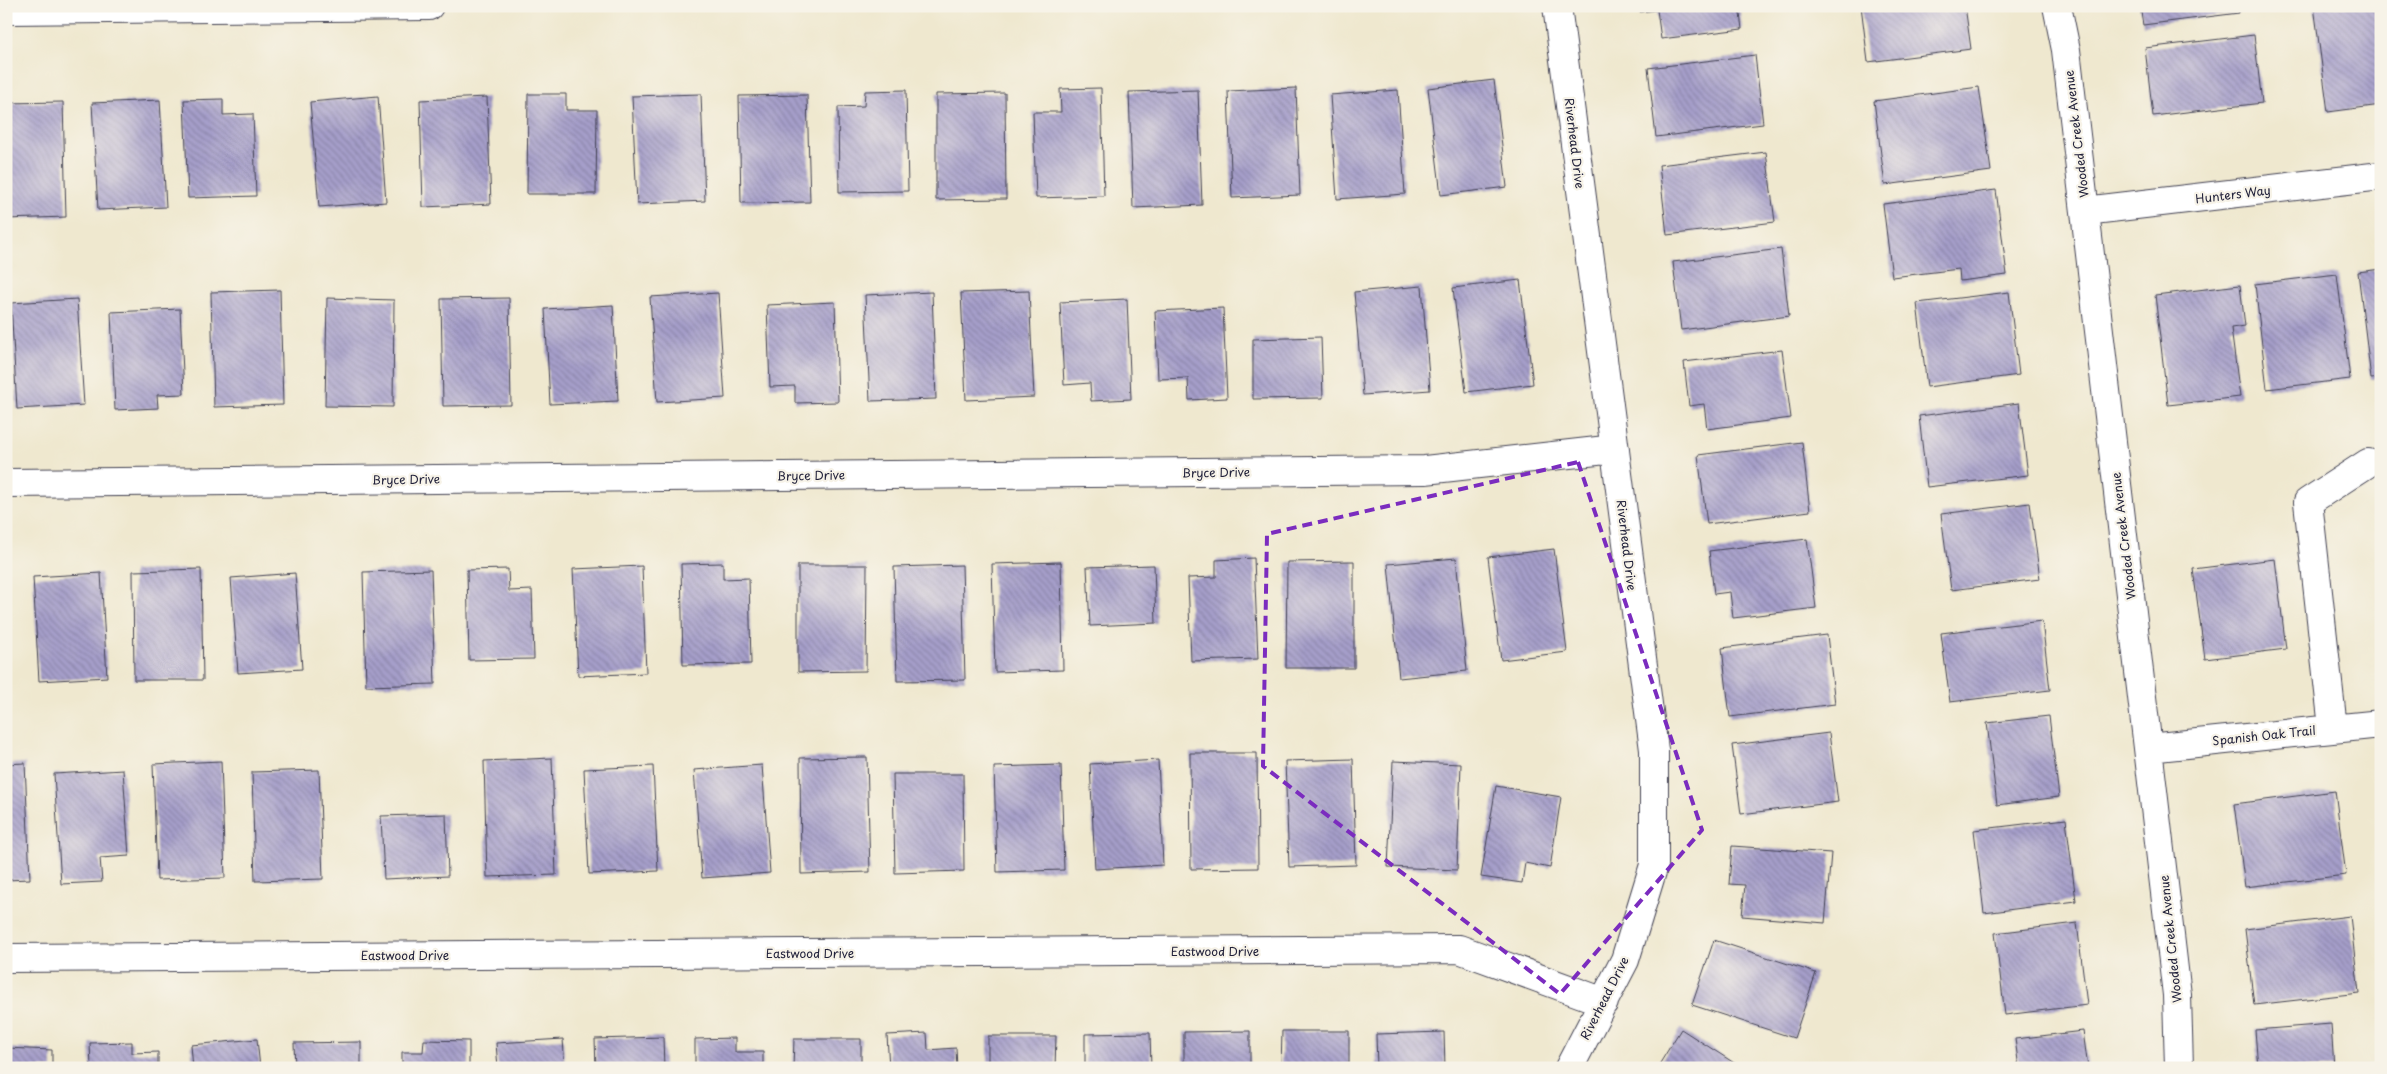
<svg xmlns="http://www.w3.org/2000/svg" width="2387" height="1074" viewBox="0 0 2387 1074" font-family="'Playpen Sans',sans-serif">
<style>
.building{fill:url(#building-back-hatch)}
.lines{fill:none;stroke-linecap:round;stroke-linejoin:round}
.minor-casing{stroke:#414051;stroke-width:30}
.minor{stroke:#fff;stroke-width:28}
.marked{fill:none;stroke:#7b2cbf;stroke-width:4;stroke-dasharray:10 6;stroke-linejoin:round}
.labels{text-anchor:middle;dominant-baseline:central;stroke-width:4.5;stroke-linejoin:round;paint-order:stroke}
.street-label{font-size:12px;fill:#22223b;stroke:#f7f3e8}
</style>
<defs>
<pattern id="building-back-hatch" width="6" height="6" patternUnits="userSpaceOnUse" patternTransform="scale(1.25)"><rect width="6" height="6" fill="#a69fca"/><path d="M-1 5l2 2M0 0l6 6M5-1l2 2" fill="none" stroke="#8781a5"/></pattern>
</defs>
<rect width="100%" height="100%" fill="#f7f3e8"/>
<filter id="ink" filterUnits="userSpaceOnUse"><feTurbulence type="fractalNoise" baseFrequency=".02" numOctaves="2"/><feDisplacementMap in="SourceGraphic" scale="10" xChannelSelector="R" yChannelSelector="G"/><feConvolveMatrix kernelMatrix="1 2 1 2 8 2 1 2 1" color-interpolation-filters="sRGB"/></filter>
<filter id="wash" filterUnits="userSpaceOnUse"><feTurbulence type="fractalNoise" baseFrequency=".0096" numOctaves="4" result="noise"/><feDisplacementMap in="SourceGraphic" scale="20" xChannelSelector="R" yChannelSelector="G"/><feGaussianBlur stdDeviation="1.12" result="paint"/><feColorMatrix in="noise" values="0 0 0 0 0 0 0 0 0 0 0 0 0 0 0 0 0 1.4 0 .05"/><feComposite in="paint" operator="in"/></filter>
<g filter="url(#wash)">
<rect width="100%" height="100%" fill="#efe8cf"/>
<g id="blocks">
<path class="building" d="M1639,6h100l3,23 -81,10 -4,-29 -17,2z
M1861,6h104l6,43 -103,13z
M2140,6h98l1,7 -96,12z
M2314,6h67v99l-53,7z
M2254,35l8,68 -109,13 -8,-68z
M1755,55l8,69 -107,13 -8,-69z
M1494,80l13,107 -66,8 -13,-107z
M1979,87l12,84 -106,14 -11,-84z
M1101,88l3,108 -68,2 -3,-86h28l-1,-23z
M1296,88l4,107 -68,3 -4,-107z
M906,90l2,101 -69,1 -1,-85 26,-1 1,-15z
M1198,90l4,115 -69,3 -4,-116z
M1398,90l7,104 -68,5 -7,-104z
M1005,93l1,106 -70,1v-106z
M528,94h38v16h31l-1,84h-69z
M701,94l4,107 -68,3 -5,-108z
M807,95l3,107 -69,1 -2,-107z
M378,96l8,106 -67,5 -9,-105z
M487,97l4,107 -68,3 -3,-107z
M223,99v16l30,-1 3,82 -68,2 -4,-98z
M160,100l6,107 -68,3 -6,-107z
M63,102l3,115 -60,2v-116z
M1766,152l9,70 -108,13 -8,-70z
M1996,190l11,85 -47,6 -1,-12 -67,8 -9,-73z
M1781,249l8,67 -108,14 -8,-68z
M2381,269v109l-10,1 -13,-107z
M2337,274l13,105 -83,10 -12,-105z
M1520,280l13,104 -67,8 -13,-104z
M2240,285l5,41 -14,2 9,69 -72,8 -13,-110z
M1422,286l8,104 -67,5 -9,-103z
M280,290l3,115 -69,2 -3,-115z
M1029,291l5,106 -68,3 -5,-107z
M932,292l4,107 -66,2 -5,-106z
M2009,292l10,83 -92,12 -10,-84z
M718,293l7,105 -68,4 -7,-105z
M327,298l67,2 -1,107 -68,-1z
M509,298l2,107 -68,1 -2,-107z
M77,299l7,106 -67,4 -6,-106z
M1127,299l4,100 -40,2 -1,-18 -26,2 -4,-83z
M835,302l3,100 -43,1v-17l-25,1 -3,-82z
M613,305l5,96 -68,3 -5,-95z
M1223,308l4,90 -38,2 -1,-22 -30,1 -3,-68z
M180,309l4,85 -27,1 1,13 -43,2 -4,-98z
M1321,337l2,61 -70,1v-60z
M1782,350l9,68 -84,11 -3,-25 -15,2 -5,-44z
M2019,403l9,72 -101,12 -8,-71z
M1802,442l8,69 -103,13 -9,-69z
M2030,503l10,76 -89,11 -10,-76z
M1807,539l9,69 -83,10 -3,-26 -16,2 -5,-43z
M1554,549l13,103 -66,8 -13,-103z
M1254,558l4,101 -67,2 -3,-83 28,-1v-17z
M1456,558l11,113 -68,7 -11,-114z
M2275,559l11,90 -81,10 -12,-90z
M1354,561v107h-68l1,-106z
M1061,562l2,108 -68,2 -3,-108z
M723,563v16l26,-1 2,86 -68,1 -2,-101z
M798,565h69l-1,106 -68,1z
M962,565l3,115 -68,1 -3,-114z
M1154,565l2,58 -66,3 -3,-59z
M642,566l4,107 -68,3 -5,-107z
M201,569l2,111h-69l-1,-109z
M508,569l1,22 23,-1 2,69 -65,1 -2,-90z
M431,570l4,114 -69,2 -3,-114z
M101,573l6,104 -68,4 -6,-104z
M295,573l7,96 -64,4 -7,-95z
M2042,621l8,69 -100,12 -9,-69z
M1827,635l8,69 -105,13 -8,-69z
M2049,716l10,81 -62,8 -10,-82z
M1829,733l9,69 -97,12 -9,-69z
M1190,753h67l1,115 -67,1z
M867,757l3,115 -69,2 -1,-116z
M552,758l4,117 -69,2 -3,-116z
M1353,759l3,106 -67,2 -4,-106z
M1158,760l5,105 -68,4 -5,-105z
M221,761l4,117 -68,2 -4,-116z
M1393,761l68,3 -4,106 -69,-3z
M25,763l5,116 -24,1v-116z
M762,765l8,108 -68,5 -8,-108z
M1061,765l3,105 -67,2 -3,-105z
M653,766l5,105 -69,3 -5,-105z
M123,770l6,86 -29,2 2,24 -41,2 -7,-110z
M319,770l4,109 -68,2 -3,-109z
M893,774h70l1,97 -69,2z
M1496,786l65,11 -11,71 -25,-5 -3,20 -41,-6z
M2335,791l11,84 -101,12 -11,-83z
M446,814l2,62 -64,3 -3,-63z
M2066,819l10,82 -92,12 -10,-83z
M1732,846l99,7 -6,70 -83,-7 3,-31 -16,-1z
M2350,916l9,77 -105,12 -9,-76z
M2077,923l10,82 -82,10 -10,-82z
M1714,940l102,33 -22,65 -102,-33z
M2331,1024l3,44h-76l-3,-38z
M1681,1029l61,39h-85z
M1250,1031v37h-66v-36z
M1282,1031h67v37h-68z
M2083,1031l5,37h-69l-4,-29z
M1444,1032l1,36h-68l-1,-34z
M927,1033l1,17 28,-2 1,20h-68l-2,-33z
M1150,1033l1,35h-66v-34z
M988,1036h68l-1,32h-67z
M663,1037l1,31h-68l-1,-29z
M735,1038v14h28v16h-68v-29z
M257,1039l3,29h-67l-2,-23z
M563,1039l2,29h-67l-2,-25z
M794,1039h67v29h-68z
M424,1040l45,1v27h-67v-16h21z
M132,1042v11l26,-1v16h-67l-1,-25z
M361,1042v26h-66l-1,-25z
M6,1048l46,2v18h-46z"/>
</g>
</g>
<g filter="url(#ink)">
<use href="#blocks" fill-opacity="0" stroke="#414051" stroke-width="1"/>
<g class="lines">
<g class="minor-casing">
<path id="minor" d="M1557,6l97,744v115l-29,95 -56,108
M2057,6l9,44 111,945 2,73
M6,10l423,-4
M2085,211l296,-35
M6,483l1419,-13 190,-21
M2333,728l-25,-226 60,-39
M2148,748l233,-24
M6,958l1453,-9 145,53"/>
</g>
<use href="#minor" class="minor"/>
</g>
</g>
<path class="marked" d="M1578,462l124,368 -142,164 -297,-228 4,-232z"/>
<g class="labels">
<g class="street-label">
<text transform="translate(2076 134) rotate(-97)">Wooded Creek Avenue</text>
<text transform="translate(1575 143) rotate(83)">Riverhead Drive</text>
<text transform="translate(2233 194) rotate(-7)">Hunters Way</text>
<text transform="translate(1216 472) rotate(-1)">Bryce Drive</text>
<text transform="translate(811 475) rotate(-1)">Bryce Drive</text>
<text transform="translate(406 479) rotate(-1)">Bryce Drive</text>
<text transform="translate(2123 536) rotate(-97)">Wooded Creek Avenue</text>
<text transform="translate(1627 545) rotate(83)">Riverhead Drive</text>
<text transform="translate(2264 735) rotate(-6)">Spanish Oak Trail</text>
<text transform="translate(2170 939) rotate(-96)">Wooded Creek Avenue</text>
<text x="1215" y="951">Eastwood Drive</text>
<text x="810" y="953">Eastwood Drive</text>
<text x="405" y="955">Eastwood Drive</text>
<text transform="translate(1604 998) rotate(-63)">Riverhead Drive</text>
</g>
</g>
<rect width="2387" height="1074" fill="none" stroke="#f7f3e8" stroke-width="25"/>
</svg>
